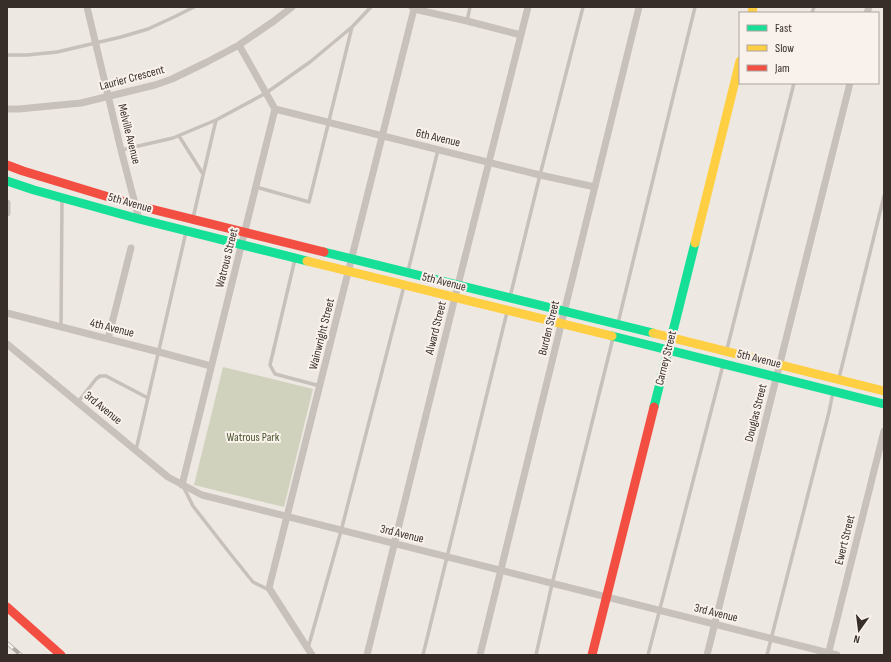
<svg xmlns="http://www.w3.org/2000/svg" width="891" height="662" viewBox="0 0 891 662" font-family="'Sofia Sans Condensed',sans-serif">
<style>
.green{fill:#d0d2bd}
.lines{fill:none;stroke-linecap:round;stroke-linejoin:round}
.lane{stroke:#c7c0bb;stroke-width:3.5}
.street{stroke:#c7c0bb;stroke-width:7}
.fast{stroke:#16e098;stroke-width:9}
.slow{stroke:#ffcf43;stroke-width:9}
.jam{stroke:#f24e42;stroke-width:9}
.rail-casing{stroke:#aea8a5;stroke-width:4}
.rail{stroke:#f9f1eb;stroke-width:2.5;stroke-dasharray:8;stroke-linecap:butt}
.labels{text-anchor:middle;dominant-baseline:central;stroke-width:4;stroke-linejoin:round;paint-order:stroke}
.street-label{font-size:12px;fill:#372d29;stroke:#f9f1eb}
.park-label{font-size:12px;fill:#4a552e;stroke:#f9f1eb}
</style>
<rect width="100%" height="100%" fill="#eee8e2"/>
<path class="green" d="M223,367l90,22 -29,118 -90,-22z"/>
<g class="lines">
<path class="lane" d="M812,13l2,-6
M467,21l3,-14
M7,55h20l30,-3 64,-15 27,-8 26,-12 20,-10
M179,136l24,38
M121,150l52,-12 43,-18 50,-27 44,-31 42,-35 19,-20
M256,187l53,15 43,-175
M193,218l23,-98
M295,259l-25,106 5,9 45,12
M408,271l30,-121
M510,297l30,-122 43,-168
M618,323l77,-316
M61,327l1,-127
M727,349l67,-266
M839,378l45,-182
M78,402l18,-23 4,-3h6l42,22
M136,450l50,-218
M183,486l10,20 39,50 21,26 16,8
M308,648l33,-117 63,-245
M423,655l84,-343
M536,655l16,-71 61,-246
M648,655l75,-290
M767,655l62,-243 4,-20"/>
<path class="street" d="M87,7l34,143 18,69
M412,7l2,2 53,12 54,14
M867,13l2,-6
M7,109h12l62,-6 74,-18 17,-6 35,-17 32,-17 35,-24 18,-14
M275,109l265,66 55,12
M7,213v-10
M7,313l152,39 52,14
M108,339l23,-91
M7,344l161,133 34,18 635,160
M182,485l93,-376 -36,-64
M312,655l-43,-67 145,-579
M367,655l91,-370 70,-278
M480,655l159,-648
M707,655l143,-572
M828,655l56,-224"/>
<path class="fast" d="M7,181l27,9 105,29 168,42
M324,252l329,81
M612,336l272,68
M654,407l41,-164"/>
<path class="slow" d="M752,13l1,-6
M695,243l45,-182
M307,261l305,75
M653,333l231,58"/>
<path class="jam" d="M7,165l16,6 112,34 189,47
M7,607l54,48
M592,655l62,-248"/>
<g class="rail-casing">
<path id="rail" d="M7,643l14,12"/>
</g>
<use href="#rail" class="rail"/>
</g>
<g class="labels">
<g class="street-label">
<text transform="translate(132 78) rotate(-15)">Laurier Crescent</text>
<text transform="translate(129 134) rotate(76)">Melville Avenue</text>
<text transform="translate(438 138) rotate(13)">6th Avenue</text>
<text transform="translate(130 203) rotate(16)">5th Avenue</text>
<text transform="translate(227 258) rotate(-76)">Watrous Street</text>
<text transform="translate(444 282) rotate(14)">5th Avenue</text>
<text transform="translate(112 328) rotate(14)">4th Avenue</text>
<text transform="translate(436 328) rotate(-76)">Alward Street</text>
<text transform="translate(549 328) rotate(-76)">Burden Street</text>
<text transform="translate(322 334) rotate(-76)">Wainwright Street</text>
<text transform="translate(666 358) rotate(-76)">Carney Street</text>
<text transform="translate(759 359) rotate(14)">5th Avenue</text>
<text transform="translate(103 408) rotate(39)">3rd Avenue</text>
<text transform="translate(756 413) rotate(-76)">Douglas Street</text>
<text transform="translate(402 534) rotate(14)">3rd Avenue</text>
<text transform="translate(845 540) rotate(-76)">Ewert Street</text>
<text transform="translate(716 613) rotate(14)">3rd Avenue</text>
</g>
<g class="park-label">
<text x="253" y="437">Watrous Park</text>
</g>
</g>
<rect width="891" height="662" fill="none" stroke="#372d29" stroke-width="16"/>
<rect x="739" y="12" width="140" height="72" fill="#f9f1eb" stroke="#aba39d"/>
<rect x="747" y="25" width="20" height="6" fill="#16e098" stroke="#aba39d"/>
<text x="775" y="32" font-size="12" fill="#372d29">Fast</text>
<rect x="747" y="45" width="20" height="6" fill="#ffcf43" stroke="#aba39d"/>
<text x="775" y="52" font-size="12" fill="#372d29">Slow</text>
<rect x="747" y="65" width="20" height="6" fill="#f24e42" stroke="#aba39d"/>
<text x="775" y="72" font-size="12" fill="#372d29">Jam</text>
<g transform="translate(859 630) rotate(194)" stroke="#f9f1eb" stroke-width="3" paint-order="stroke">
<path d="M0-3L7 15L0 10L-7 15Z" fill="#372d29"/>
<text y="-6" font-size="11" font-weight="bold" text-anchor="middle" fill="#372d29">N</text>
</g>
</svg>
